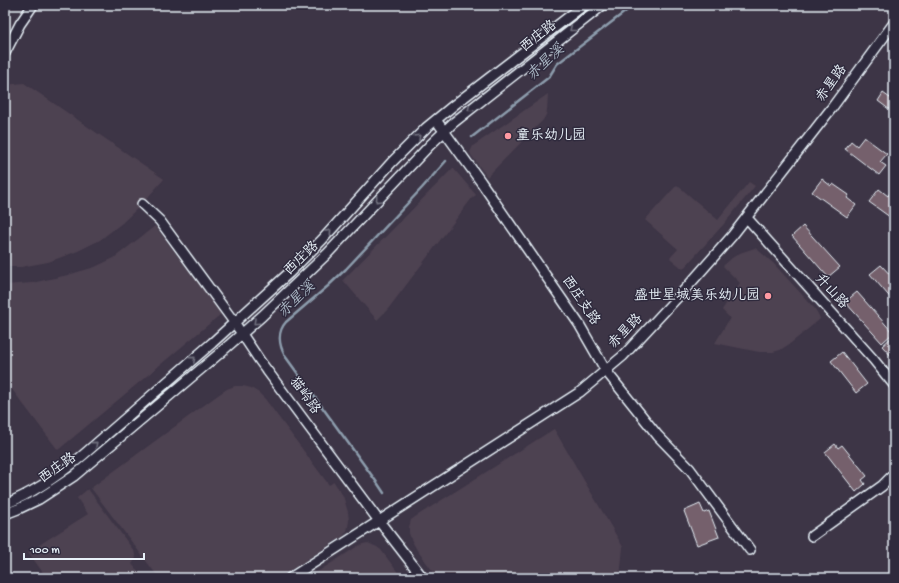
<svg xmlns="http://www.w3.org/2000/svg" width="899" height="583" viewBox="0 0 899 583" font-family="'Gochi Hand','LXGW WenKai TC',sans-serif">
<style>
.built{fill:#4e4251}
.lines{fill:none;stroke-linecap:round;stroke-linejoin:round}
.stream{stroke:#8d9dad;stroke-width:2.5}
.building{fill:#75616c;stroke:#e8f1f8}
.secondary-casing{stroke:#e8f1f8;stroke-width:12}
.secondary{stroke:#2f2a3d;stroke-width:9}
.oneway{stroke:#70707e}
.poi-dot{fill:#ff9aa2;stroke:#2f2a3d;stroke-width:1.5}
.labels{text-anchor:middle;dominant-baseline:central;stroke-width:3;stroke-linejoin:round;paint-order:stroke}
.street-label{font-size:14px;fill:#e8f1f8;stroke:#2f2a3d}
.poi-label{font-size:14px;fill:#e8f1f8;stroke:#2f2a3d;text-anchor:start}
.water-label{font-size:15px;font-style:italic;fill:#abb9c6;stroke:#2f2a3d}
</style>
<rect width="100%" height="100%" fill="#3d3546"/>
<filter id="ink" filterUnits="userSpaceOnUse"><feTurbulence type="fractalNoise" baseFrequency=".025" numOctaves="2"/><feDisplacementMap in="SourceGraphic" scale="8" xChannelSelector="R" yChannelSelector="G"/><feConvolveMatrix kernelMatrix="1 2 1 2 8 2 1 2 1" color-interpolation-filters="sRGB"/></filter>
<g filter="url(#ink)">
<path class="built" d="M24,83l140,96 -24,27 -18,17 -22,17 -22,11 -30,11 -27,5h-16v-182z
M548,94l-1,16 -1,5 -3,5 -56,57 -16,-22 -1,-3 3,-6z
M453,168l23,27 -4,3 -84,111 -11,11 -34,-40z
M749,182l6,4 -32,39 -40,44 -13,-11 8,-9 -33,-29 32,-35 41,35z
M155,226l66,88 -163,136 -53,-70v-95l27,-2 36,-8 27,-8 19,-9z
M755,248l3,2 15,13 42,46 4,7 1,3 -29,24 -11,7 -7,2h-14l-44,-9 15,-25 -8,-8 18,-27 -17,-17 9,-8 8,-5z
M235,386h8l8,2 8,5 6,6 64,86 5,-3 9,14 5,16 1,9 -2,10 -4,5 -65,42h-119l-68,-90 127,-93 9,-6z
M554,429l69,118 -3,31h-182l-21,-28 -6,-11 -2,-6v-6l2,-7 4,-3z
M88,489l46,62 2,7 -4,6 11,14h-96l-19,-26 60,-38 -11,-16z
M368,543l9,4 4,3 21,28h-94l50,-32 5,-2z"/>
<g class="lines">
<path class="stream" d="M472,137l77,-60 8,-13 77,-59
M384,493l-6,-9 -93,-128c-6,-11 -8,-24 1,-34l42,-36 18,-17 76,-81 24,-27"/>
</g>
<path class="building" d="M894,92v21l-16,-12 5,-8 7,5z
M864,137l23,17 -7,8 6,4 -7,9 -34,-26 6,-8 6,5z
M822,179l9,7 2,-2 16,11 -2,3 9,7 -9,12 -35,-25z
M879,189l9,7 2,-3 4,3v24l-25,-18z
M803,226l37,41 -12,10 -36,-41z
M881,265l13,14v23l-24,-28z
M857,292l36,41 -11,10 -37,-41z
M893,336l1,1v22l-12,-13z
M842,352l25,32 -11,9 -25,-32z
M835,444l3,4 4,-3 25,31 -5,4 3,4 -9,8 -31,-40z
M700,504l4,9 5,-2 10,26 -22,8 -13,-34z"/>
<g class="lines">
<g class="secondary-casing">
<path id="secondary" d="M5,53l15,-29 13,-19
M436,120l45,62 98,142 27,47 52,65 32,33 60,81
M142,204l18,17 74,101 26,39 119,160 -89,57
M747,218l126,141 21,26
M5,504c29,-11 53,-28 77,-48l130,-113 77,-70 33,-33 70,-78 34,-34 28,-23 130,-100
M5,514l13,-5 21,-10 35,-23 146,-123 42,-37 65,-62 103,-109 23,-22 150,-118
M812,536l70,-50 12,-12
M423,578l-44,-57 201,-129 43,-36 65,-70 44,-50 99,-127 63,-86"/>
</g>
<use href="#secondary" class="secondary"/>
</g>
<defs><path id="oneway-chevron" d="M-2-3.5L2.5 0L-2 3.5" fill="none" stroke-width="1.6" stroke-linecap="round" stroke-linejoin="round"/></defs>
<g class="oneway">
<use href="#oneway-chevron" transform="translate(572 29) rotate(142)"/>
<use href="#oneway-chevron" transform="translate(470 109) rotate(142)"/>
<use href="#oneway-chevron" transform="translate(418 137) rotate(-44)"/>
<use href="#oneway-chevron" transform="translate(378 200) rotate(133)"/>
<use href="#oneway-chevron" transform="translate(329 232) rotate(-48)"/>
<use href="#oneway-chevron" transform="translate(256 322) rotate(137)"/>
<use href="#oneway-chevron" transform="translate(193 359) rotate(-41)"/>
<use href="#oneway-chevron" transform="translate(95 444) rotate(-41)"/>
</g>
</g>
<g class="poi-dot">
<circle cx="508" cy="136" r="4"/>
<circle cx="768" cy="296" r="4"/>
</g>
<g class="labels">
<g class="street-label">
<text transform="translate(539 37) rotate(-38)">西庄路</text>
<text transform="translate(832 84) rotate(-54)">赤星路</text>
<text transform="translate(302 259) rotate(-44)">西庄路</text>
<text transform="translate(831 292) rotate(48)">升山路</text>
<text transform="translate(580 301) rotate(56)">西庄支路</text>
<text transform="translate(626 332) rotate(-46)">赤星路</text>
<text transform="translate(304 396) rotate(54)">猫岭路</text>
<text transform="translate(58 469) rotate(-35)">西庄路</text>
</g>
<g class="poi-label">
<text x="516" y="136">童乐幼儿园</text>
<text x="760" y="296" text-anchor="end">盛世星城美乐幼儿园</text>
</g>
<g class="water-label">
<text transform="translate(546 63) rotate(-43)">赤星溪</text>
<text transform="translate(297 300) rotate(-44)">赤星溪</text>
</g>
</g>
<rect width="899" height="583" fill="none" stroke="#2f2a3d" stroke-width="20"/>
<rect x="10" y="10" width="879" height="563" fill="none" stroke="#e8f1f8" stroke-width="1.5" filter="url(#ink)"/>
<path d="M24 553v6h120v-6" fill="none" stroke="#e8f1f8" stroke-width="2"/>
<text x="30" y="553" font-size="12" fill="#e8f1f8" stroke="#2f2a3d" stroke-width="3" paint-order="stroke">100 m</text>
</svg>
